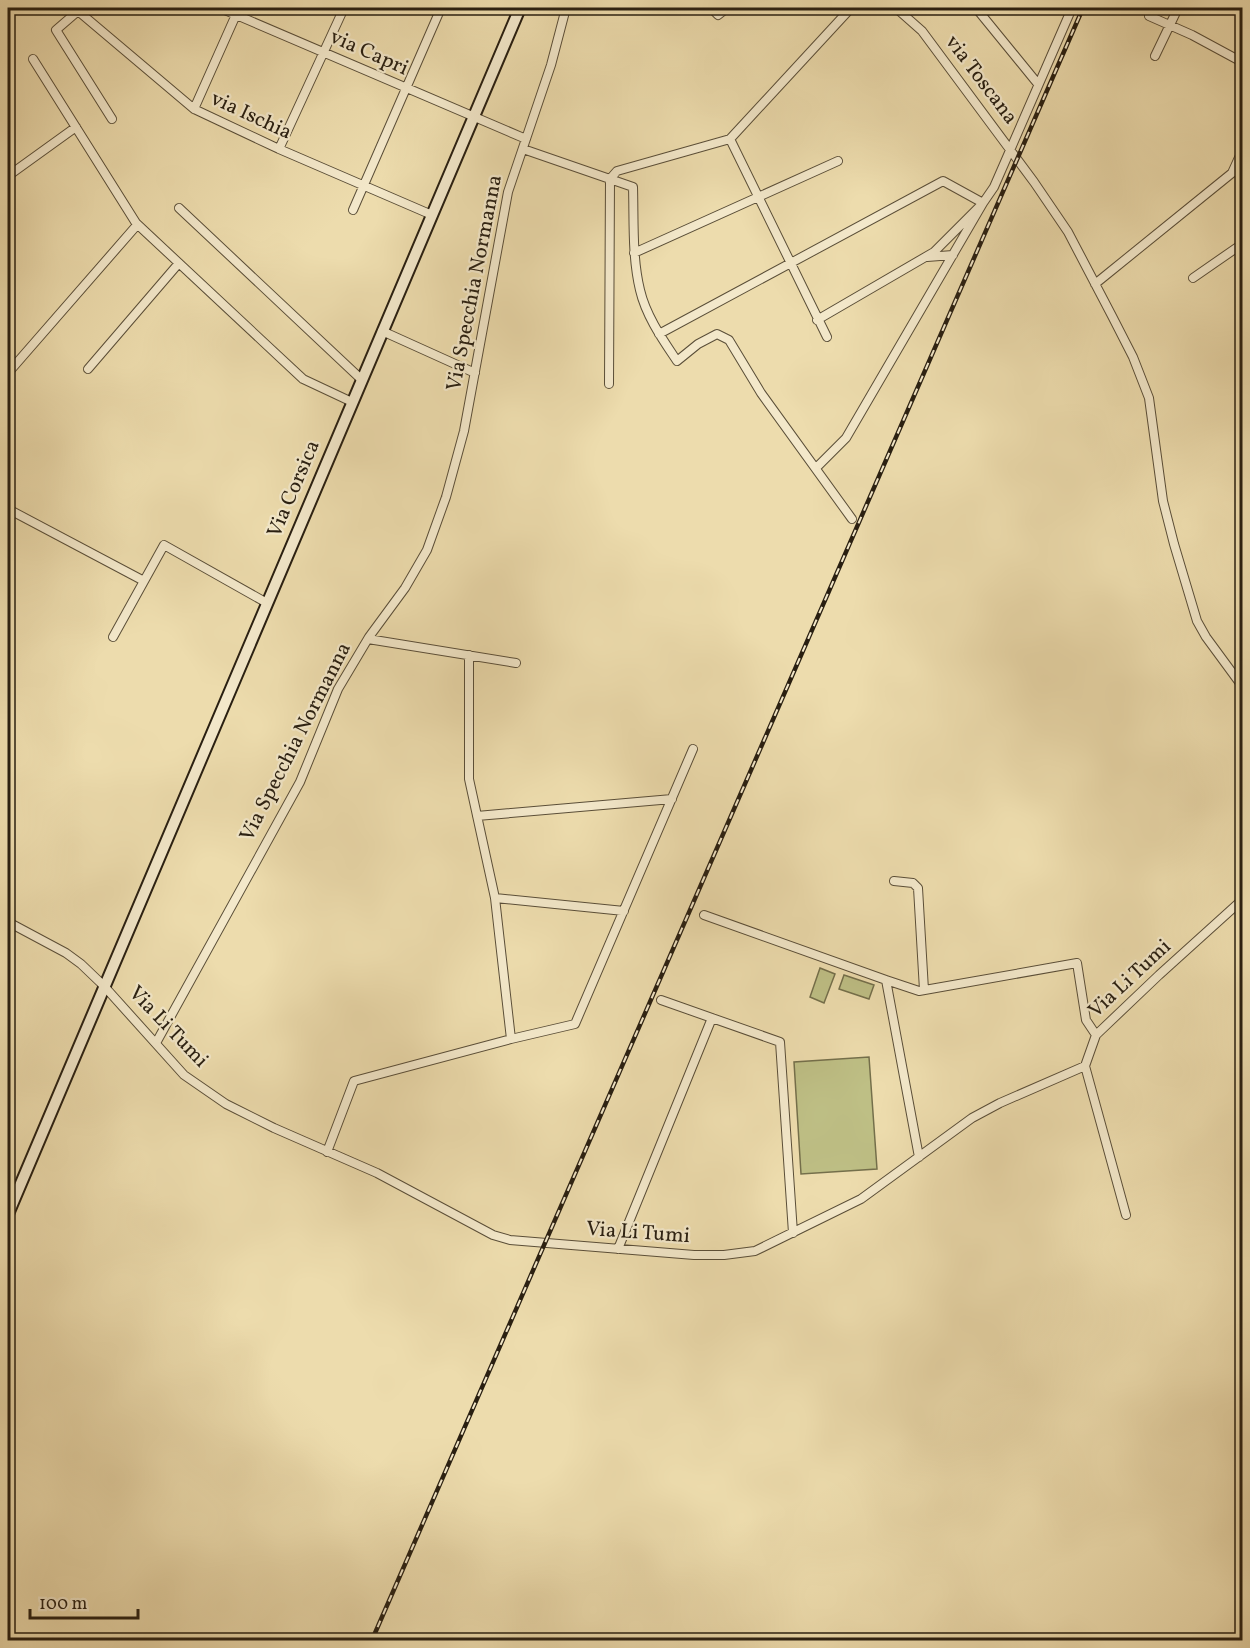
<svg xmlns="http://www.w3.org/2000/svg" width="1250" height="1648" viewBox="0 0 1250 1648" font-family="Vollkorn,serif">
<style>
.green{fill:#bebf85;stroke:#746f4b;stroke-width:1.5}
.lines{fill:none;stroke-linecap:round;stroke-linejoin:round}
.minor-casing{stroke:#5a4e38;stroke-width:10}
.secondary-casing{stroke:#291f11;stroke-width:14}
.minor{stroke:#f3e8ca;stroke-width:8}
.secondary{stroke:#f3e8ca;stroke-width:10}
.rail-casing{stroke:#291f11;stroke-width:4.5}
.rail{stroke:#f3e8ca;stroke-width:2;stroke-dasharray:7;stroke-linecap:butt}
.labels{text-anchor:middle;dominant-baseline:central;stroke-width:4.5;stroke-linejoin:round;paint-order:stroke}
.street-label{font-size:21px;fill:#291f11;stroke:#f3e8ca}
</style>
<rect width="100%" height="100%" fill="#eddcad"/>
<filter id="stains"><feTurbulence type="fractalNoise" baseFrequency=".00333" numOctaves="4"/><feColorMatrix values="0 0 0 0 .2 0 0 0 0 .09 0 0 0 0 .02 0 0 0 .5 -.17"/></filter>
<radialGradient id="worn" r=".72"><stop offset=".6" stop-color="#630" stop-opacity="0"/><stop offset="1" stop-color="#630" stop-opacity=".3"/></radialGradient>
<path class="green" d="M820,968l15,6 -11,29 -14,-6z
M844,975l30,10 -5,14 -30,-10z
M869,1057l8,112 -76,5 -7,-112z"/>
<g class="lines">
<g class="minor-casing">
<path id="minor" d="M220,8l306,131
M711,8l7,7 9,-7
M896,8l26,23 112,151 34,50 44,84 21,41 16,41 14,103 11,43 23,77 9,16 36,49
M976,8l62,76
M1149,16l43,19 50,27
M1155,56l23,-48
M33,59l103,164 167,156 49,23
M194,109l45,-101
M112,119l-56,-89 22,-19 116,98 85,40 153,66
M730,139l97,198
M279,149l65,-141
M523,149l110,38c1,34 -1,70 7,103 6,26 23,50 37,71l21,-17 19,-10 12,6 32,53 91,126
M8,176l68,-49
M179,208l183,172
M353,210l88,-202
M634,253l204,-92
M927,257l26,-2
M1193,278l49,-34
M1095,284l137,-111 10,-22
M817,320l117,-68 49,-49 11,-16 78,-179
M382,331l93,42
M659,334l284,-153 40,22 -137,235 -30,30
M88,369l91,-106
M8,373l129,-148
M609,384l1,-205 7,-8 113,-32 121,-131
M8,509l136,72
M113,637l51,-92 103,58
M368,639l148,24
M477,816l195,-17
M894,881l19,2 5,5 6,102
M495,898l129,13
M704,915l182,65 33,177
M8,922l58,31 15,11 23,22 80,89 42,29 48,24 103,45 116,62 17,5 184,15h30l31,-4 106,-52 111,-81 28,-15 85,-37 11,-31 63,-60 83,-75
M886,980l33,11 158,-28 9,57 10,15
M661,1000l119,42 13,191
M511,1039l64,-15 118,-275
M156,1043l144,-261 38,-93 31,-52 36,-49 22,-38 19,-53 18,-66 44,-239 43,-127 15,-57
M1085,1066l41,149
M327,1152l27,-71 157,-42 -16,-141 -26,-119v-124
M618,1249l94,-231"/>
</g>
<g class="secondary-casing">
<path id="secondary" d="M8,1214l512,-1206"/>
</g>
<use href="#minor" class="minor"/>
<use href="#secondary" class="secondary"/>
<g class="rail-casing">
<path id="rail" d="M372,1640l711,-1632"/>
</g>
<use href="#rail" class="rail"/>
</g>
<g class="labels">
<g class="street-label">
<text transform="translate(369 53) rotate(24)">via Capri</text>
<text transform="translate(981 80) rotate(53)">via Toscana</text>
<text transform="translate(251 116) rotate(25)">via Ischia</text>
<text transform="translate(475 283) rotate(-79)">Via Specchia Normanna</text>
<text transform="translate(294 489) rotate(-67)">Via Corsica</text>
<text transform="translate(296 742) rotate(-63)">Via Specchia Normanna</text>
<text transform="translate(1130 979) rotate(-43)">Via Li Tumi</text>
<text transform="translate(168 1027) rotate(46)">Via Li Tumi</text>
<text transform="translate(638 1233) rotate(4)">Via Li Tumi</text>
</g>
</g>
<rect width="1250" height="1648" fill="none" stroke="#eddcad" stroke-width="30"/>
<rect x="9" y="9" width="1232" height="1630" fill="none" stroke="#291f11" stroke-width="3"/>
<rect x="15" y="15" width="1220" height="1618" fill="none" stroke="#291f11" stroke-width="1.5"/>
<path d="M30 1609v9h108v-9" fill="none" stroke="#291f11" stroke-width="3"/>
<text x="39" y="1609" font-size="18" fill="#291f11" stroke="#f3e8ca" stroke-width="4.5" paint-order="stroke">100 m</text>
<rect width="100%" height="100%" filter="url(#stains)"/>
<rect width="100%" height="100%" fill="url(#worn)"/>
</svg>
